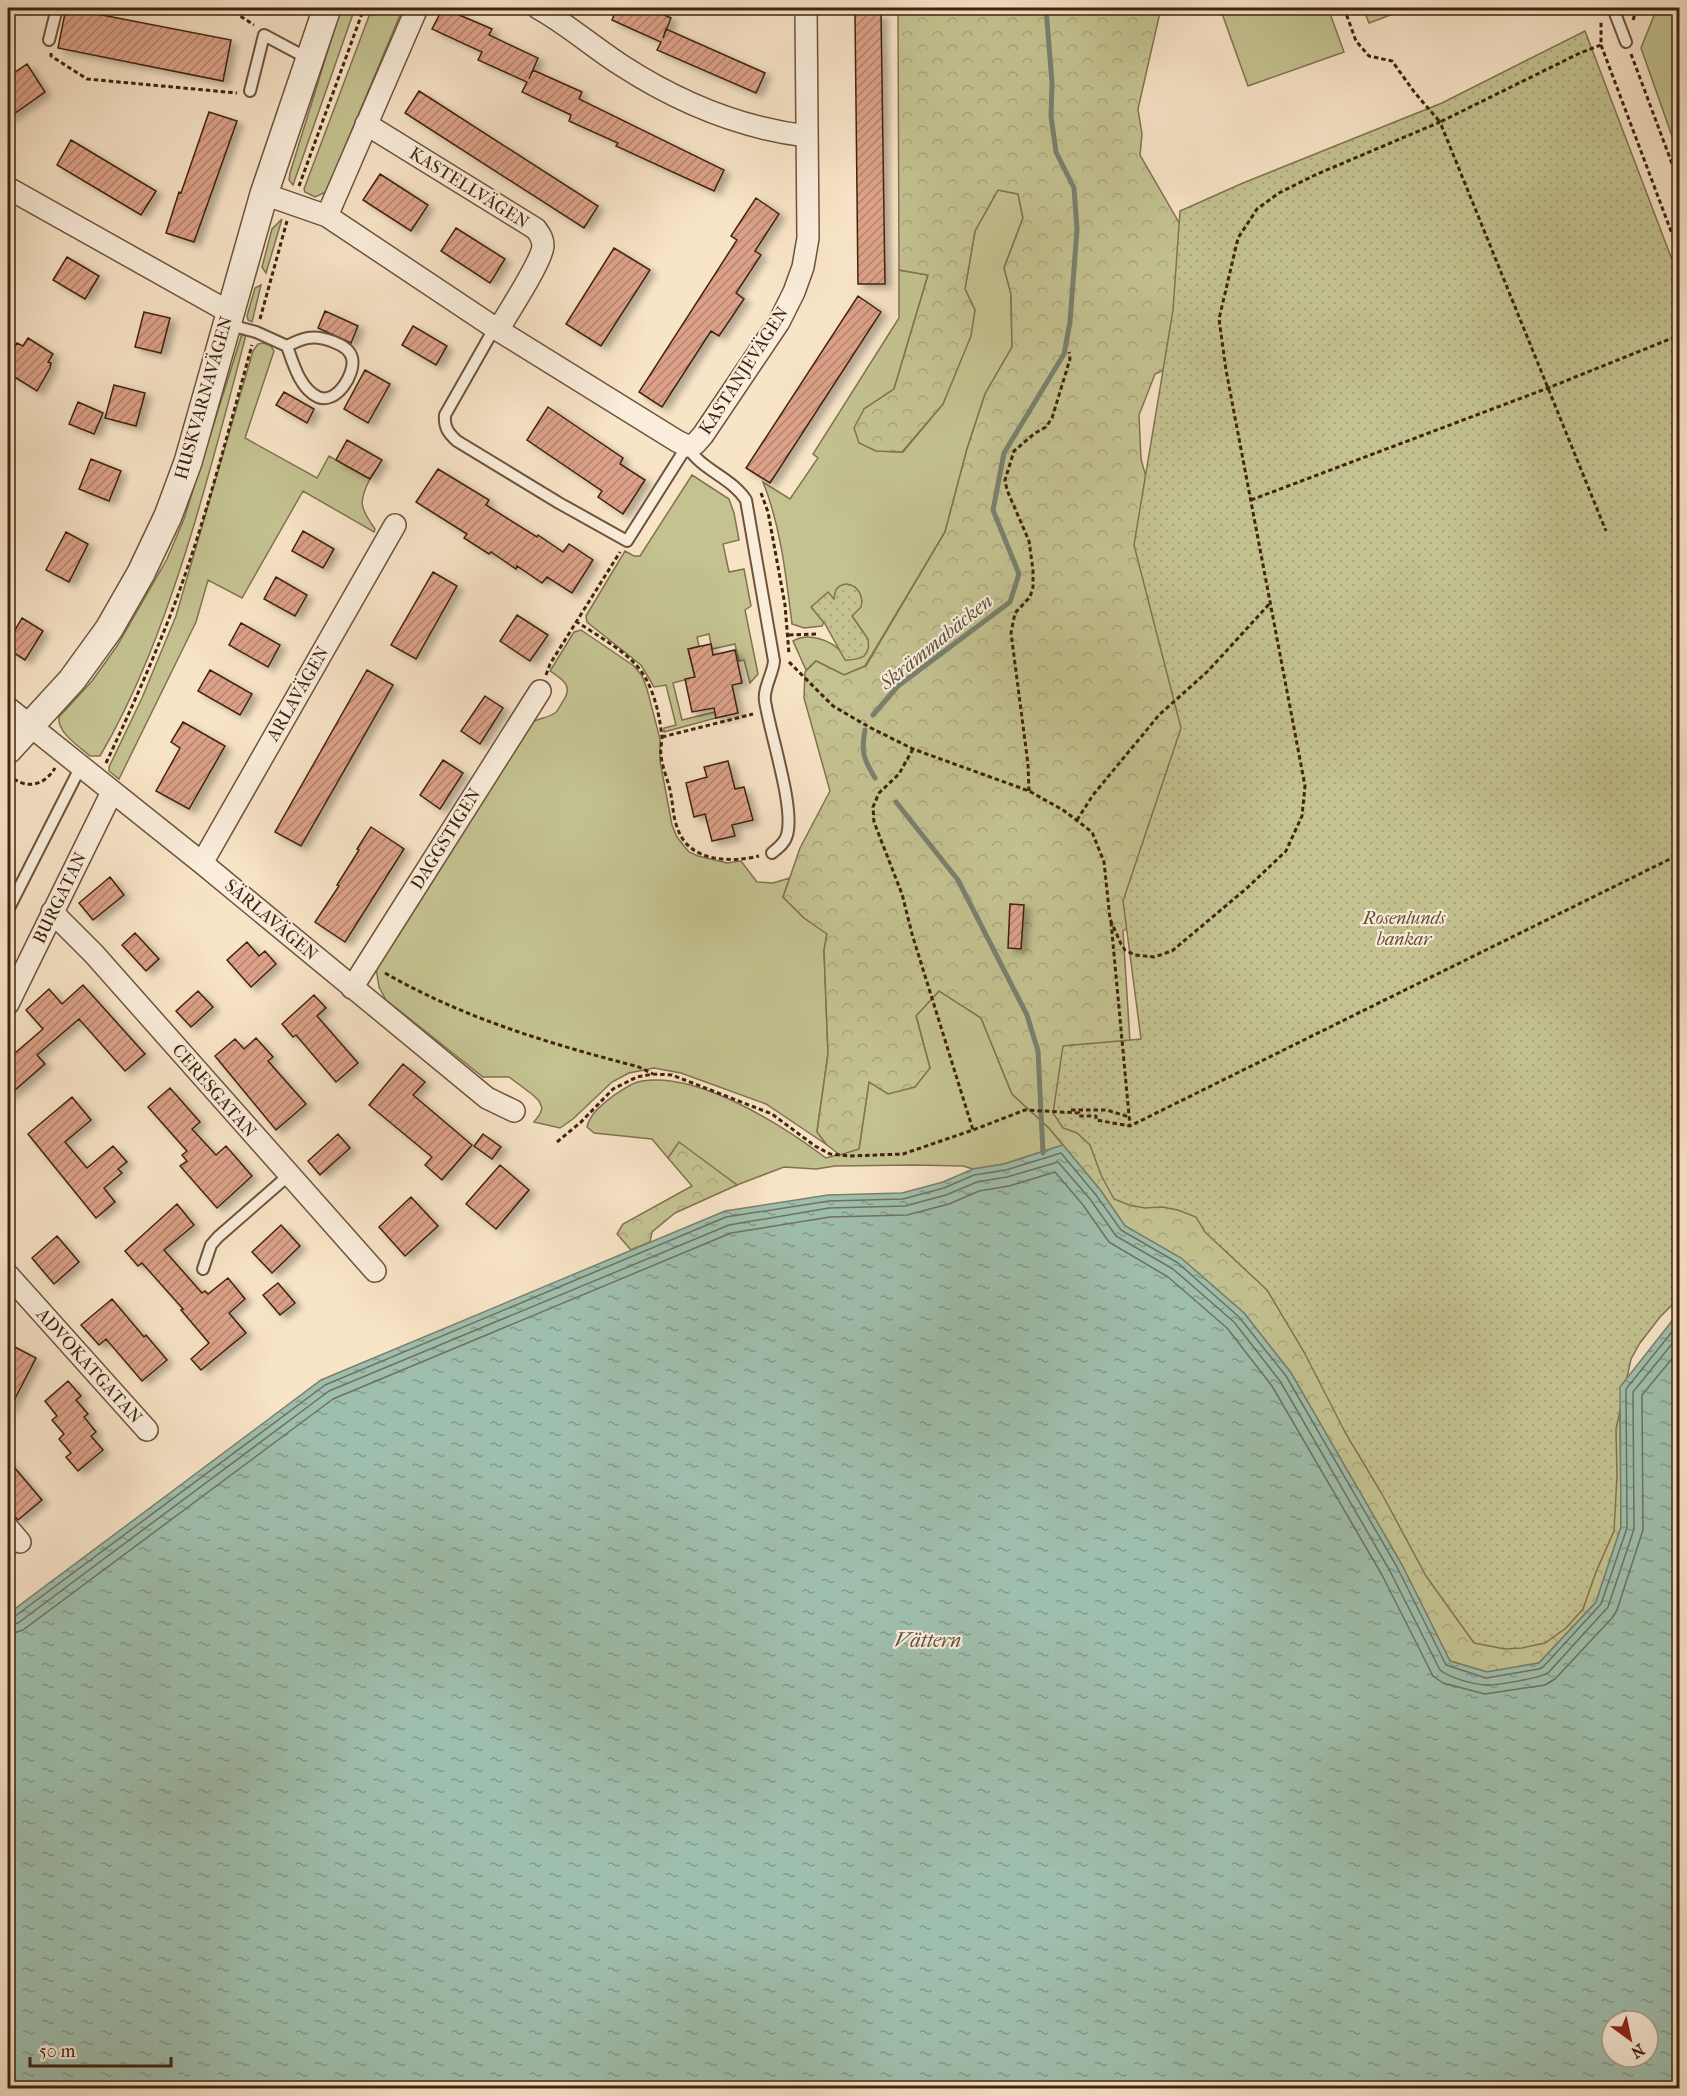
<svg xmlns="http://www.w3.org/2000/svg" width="1687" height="2096" viewBox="0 0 1687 2096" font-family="'IM FELL French Canon',serif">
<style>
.grass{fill:#c4c291;stroke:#827250;stroke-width:1.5}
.forest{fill:url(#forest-crowns);stroke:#827250;stroke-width:1.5}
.park{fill:url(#park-dots);stroke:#827250;stroke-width:1.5}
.water{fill:url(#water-ripples);stroke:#79816e;stroke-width:1.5;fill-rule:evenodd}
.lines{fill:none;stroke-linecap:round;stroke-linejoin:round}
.shore{stroke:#70715e;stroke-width:1.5}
.stream{stroke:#79816e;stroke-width:5}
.building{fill:url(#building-hatch);stroke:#40230e;stroke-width:1.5;filter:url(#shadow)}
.service-casing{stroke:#6e533c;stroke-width:14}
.minor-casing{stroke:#6e533c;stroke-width:24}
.tertiary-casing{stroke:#6e533c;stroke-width:30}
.path{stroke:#40230e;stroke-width:3;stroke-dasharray:4.5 3;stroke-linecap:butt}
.service{stroke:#faeddb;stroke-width:10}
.minor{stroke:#faeddb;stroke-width:21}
.tertiary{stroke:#faeddb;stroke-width:27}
.labels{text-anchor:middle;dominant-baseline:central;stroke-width:4.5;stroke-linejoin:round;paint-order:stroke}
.street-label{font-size:18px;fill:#40230e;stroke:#faeddb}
.park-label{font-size:18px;font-style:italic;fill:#614b2f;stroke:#faeddb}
.water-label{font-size:20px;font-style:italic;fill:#5c523e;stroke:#faeddb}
</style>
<defs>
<pattern id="forest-crowns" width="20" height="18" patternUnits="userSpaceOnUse" patternTransform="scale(1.5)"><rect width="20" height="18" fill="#c4c291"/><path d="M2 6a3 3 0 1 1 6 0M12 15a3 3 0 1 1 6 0" fill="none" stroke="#a9a67c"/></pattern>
<pattern id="park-dots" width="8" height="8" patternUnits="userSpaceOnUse" patternTransform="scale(1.5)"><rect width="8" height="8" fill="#c4c291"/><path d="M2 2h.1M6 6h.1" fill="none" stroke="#a9a67c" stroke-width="1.8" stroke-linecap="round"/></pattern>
<pattern id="water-ripples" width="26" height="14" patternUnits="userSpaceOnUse" patternTransform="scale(1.5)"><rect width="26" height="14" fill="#9fbfae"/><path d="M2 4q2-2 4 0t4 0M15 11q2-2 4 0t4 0" fill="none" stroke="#839b8c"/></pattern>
<pattern id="building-hatch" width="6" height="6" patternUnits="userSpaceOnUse" patternTransform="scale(1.5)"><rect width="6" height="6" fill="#dca188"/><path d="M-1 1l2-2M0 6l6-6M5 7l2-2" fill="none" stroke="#b4836e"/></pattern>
<filter id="shadow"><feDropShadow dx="6" dy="4" stdDeviation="3" flood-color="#0004"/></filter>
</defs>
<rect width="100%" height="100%" fill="#f8e4c7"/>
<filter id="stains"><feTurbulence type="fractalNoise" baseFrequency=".00333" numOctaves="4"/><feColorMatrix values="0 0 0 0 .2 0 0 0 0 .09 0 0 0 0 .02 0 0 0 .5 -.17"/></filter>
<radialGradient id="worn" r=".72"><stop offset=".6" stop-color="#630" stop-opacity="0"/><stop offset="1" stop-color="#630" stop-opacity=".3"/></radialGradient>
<path class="grass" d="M341,8h14l-62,177 -4,-5 1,-7z
M372,8h31l-77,184 -11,5 -10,-5 -1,-3z
M1220,8h108l16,44 -96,34z
M1363,8h46l-40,15z
M1657,8h22v148l-38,-108z
M998,190l20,4 5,24 -19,50 7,26 1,53 -27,47 -18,55 -22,83 -80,134 -21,9 -28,-14 -10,9 -13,-29c15,-9 39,-1 49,12l25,-15 -15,-22 10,-15 -7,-14 -21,13 -12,26 -18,2 -12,-4c-6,-48 -11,-97 -29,-142l27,17 28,-41 -5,-4 86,-136v-48l29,5 -34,114 -30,20 12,42 27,1 40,-48 32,-94 -10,-21 10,-58z
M282,219l-16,54 -4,-6 10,-38z
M261,285l-9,37 -4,-2 -1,-4 8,-28z
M242,334l4,1c-19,73 -38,147 -61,219 -22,69 -48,139 -85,202h-10c-11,-10 -33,-23 -31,-39l33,-36 25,-35 50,-87 17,-40z
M264,343l7,3 3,5 -29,87 72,40 12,-22 41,23c-12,23 -10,29 5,50l-1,3 -71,-41 -61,107 -34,-18 -12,42 -77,157 -10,-8v-4l33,-69 34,-82 77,-265 5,-7z
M692,475l37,24 5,14 5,27 -16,4 6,28 15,-3 7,37 -6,4 13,64 -8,9 -6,-23 -5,1 -4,-17 -23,5 -3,-15 -12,3 2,9 -11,3 7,28 -22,6 9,37 33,-8 1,6 -52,14v-4l12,-3 -10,-40 -12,2 -13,-22 -54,-43 -1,-6 39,-65 9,5h6z
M581,630l53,36 8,10 5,13 13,50v22l12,64 5,12 12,15 9,4 29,7 14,-2 16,21 16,1 17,-5 -7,19 21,21 23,15 -3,18 4,103 -11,77 10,14 -61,-41 -85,-31 -27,-5 -25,5 -17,9 -39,37 -13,9 -26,-6 6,-8 2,-6 -3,-7 -6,-6 -24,-18h-26l-97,-77 -7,-13 -3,-19 152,-243c8,-7 18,-6 27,-12 3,-2 6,-9 8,-12 11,-15 -1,-22 -13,-30l24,-39z
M940,990l41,28 31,76 37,34 14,17 -59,19 -31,5 -10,-3 -49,-1 -79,1 -19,3 -32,-2 -47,18 -58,-42 -11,15 -16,-19 -58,-6 -7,-6c3,-14 16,-23 26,-31 8,-5 19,-14 29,-15 57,-9 140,44 184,77l33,-9 10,-67 61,-14 -14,-53z"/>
<path class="forest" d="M898,8h263l-23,101 4,25 -2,21 56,97 -1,104 -40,18 -16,41 2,44 12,44 54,364 -84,64 10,158 487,298 1,140 -25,75 -57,61 -52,9 -37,-11 -48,-96 -111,-192 -47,-60 -63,-55 -56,-32 -24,-35 -38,-46 -14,-17 -37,-34 -31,-76 -42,-27 -23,25 14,52 -15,19 -27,7 -19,-12 -10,67 -19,6 -13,-10 -10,-13 11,-78 -4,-104 3,-16 -23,-16 -21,-21 17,-49 30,-57 -26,-93 1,-26 11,-11 28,14 22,-9 79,-134 22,-83 18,-55 27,-47 -1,-53 -7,-26 19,-50 -5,-24 -20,-4 -23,41 -10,58 10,21 -4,26 -28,68 -41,48 -26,-1 -17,-8 -5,-15 10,-19 30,-20 34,-114 -29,-5z
M679,1142l58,43 -62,28 -23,19 -2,10 -19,8 -14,-16 6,-10 69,-38 -24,-28z"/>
<path class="park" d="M1585,31l94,247 1,1019 -20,20 -20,26 -9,16 -15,70 1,47 -3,55 -18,41 -13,37 -17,19 -21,15 -23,5 -17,1 -31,-6 -48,-67 -44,-82 -36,-60 -42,-82 -37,-62 -62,-58 -9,-15 -18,-7 -16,-3 -17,1 -16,-3 -15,-6 -13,-24 -11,-30 -13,-12 -14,-5 -10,-15 10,-67 78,-7 -18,-138 58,-173 -47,-183 39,-235 7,-99 63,-28 199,-80z
M846,584c12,1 18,12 15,23l-9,9 16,23c1,7 1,12 -4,17 -2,2 -16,5 -19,4l-20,-36 -14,-17 17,-15 6,7c1,-9 2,-13 12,-15z"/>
<path class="water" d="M1063,1145l38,46 24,35 56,32 63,55 47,60 111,192 48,96 37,11 52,-9 57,-61 25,-75 -1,-140 59,-75v776h-1671v-474l313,-234 404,-169 103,-16 74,-2 41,-11 30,-13 31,-5zM1612,2021h36v36h-36z"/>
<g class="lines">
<path class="shore" d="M8,1618l6,-1 311,-232 401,-168 103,-16 74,-2 41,-11 30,-13 32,-5 55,-17 35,42 25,35 57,33 61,54 47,59 111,191 49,98 40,13 53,-9 4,-2 58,-63 26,-76 -1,-139 54,-67
M8,1626l10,-3 311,-232 400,-166 100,-17 76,-2 41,-11 31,-13 30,-5 51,-15 32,37 26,37 57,33 61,53 46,59 110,190 50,99c10,8 32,14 45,15 9,1 57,-7 64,-13l59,-65 26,-78 -1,-137 47,-58
M8,1635l15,-5 310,-231 398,-166 99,-16 77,-2 42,-11 30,-13 30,-5 46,-14 28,33 26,37 59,35 59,51 45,58 110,189 51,101 10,7 42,11 60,-9 10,-6 57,-61 5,-8 26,-80 -1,-135 38,-46"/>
<path class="stream" d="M873,715l25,-29 112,-84 9,-28 -26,-64 11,-57 60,-99 6,-32 7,-93 -3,-41 -18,-36 -5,-36 1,-33 -6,-75
M865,730c-4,22 -2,28 10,48
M896,802l62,78 69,135 11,36 5,102"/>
</g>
<path class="building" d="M66,8l165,32 -8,41 -165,-33z
M443,8l49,21 -3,6 49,23 -9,21 4,-9 49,22 -3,7 145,71 -10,21 -98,-45 2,-3 -49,-22 2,-6 -49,-23 5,-10 -49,-22 4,-8 -50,-23z
M617,8h31l23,10 -8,20 3,-9 99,44 -9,20 -99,-43 4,-8 -49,-22z
M855,14h26l4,270h-27z
M27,64l18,28 -37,26v-41z
M419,91l179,115 -14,22 -179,-115z
M209,112l28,9 -43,121 -28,-9 13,-41 2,1z
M71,140l85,51 -15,24 -84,-50z
M380,174l48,31 -17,26 -48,-31z
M756,198l23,16 -24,37 6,4 -25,38 8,6 -25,37 -8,-5 -49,76 -23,-15 98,-152 -6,-4z
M456,228l49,31 -15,24 -49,-32z
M614,248l36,22 -49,76 -35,-22z
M67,257l32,19 -14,23 -32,-19z
M858,296l23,16 -111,171 -24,-15z
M325,311l33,15 -7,17 -33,-15z
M144,312l26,6 -9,35 -26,-6z
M413,326l34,20 -11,19 -34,-20z
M28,338l25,16 -5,8 3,1 -1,5 -13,23 -29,-18v-14l9,-16 6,3z
M365,370l25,14 -22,39 -24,-14z
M114,385l31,8 -9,33 -31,-8z
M284,392l30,17 -7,14 -31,-18z
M78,402l25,11 -9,21 -25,-10z
M548,407l75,51 -3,6 25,16 -22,34 -25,-17 4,-6 -75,-51z
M347,440l35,20 -12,19 -34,-19z
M91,459l30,12 -12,30 -30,-12z
M438,469l51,31 -3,5 51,32 1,-2 25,17 6,-8 24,16 -21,33 -25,-16 -5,6 -25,-17 -1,3 -25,-17 -2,2 -25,-16 3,-4 -51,-32z
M303,531l31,18 -11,19 -31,-17z
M66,532l22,12 -19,38 -23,-12z
M433,572l24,14 -41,73 -25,-14z
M276,577l31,18 -12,21 -31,-17z
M517,615l31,20 -18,26 -30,-20z
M22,618l21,13 -18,29 -17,-11v-7z
M241,623l39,22 -12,22 -39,-22z
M711,644l2,11 22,-5 7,33 -10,2 6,28 -22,5 -2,-10 -22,4 -7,-33 10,-2 -7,-28z
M210,670l42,24 -12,21 -42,-24z
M367,670l26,15 -92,161 -26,-14z
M485,696l18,12 -23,36 -19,-13z
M183,722l42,24 -36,63 -33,-18 24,-43 -9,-6z
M443,760l20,13 -23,36 -20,-14z
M728,761l7,28 9,-2 9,33 -21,5 3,11 -23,5 -7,-27 -11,3 -8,-34 21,-6 -3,-10z
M371,827l33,22 -59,93 -30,-20 24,-36 -2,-1 22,-35 -2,-1z
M110,877l14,18 -31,25 -14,-17z
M1010,904l14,1 -3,44 -13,-1z
M135,933l24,26 -13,12 -24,-26z
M247,942l12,14 6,-5 11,13 -25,23 -24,-27z
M83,985l62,69 -20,17 -46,-52 -42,36 8,9 -37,32v-37l35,-30 -17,-19 23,-21 13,15z
M198,991l15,16 -22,20 -15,-16z
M314,995l12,13 -9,8 41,47 -22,19 -40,-47 -3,2 -11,-13z
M256,1038l17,19 -5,4 38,43 -30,26 -61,-74 20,-17 9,10z
M403,1064l22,18 -12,13 59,50 -30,35 -17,-15 7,-8 -63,-52z
M170,1088l30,34 -8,7 24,26 10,-9 26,30 -35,32 -37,-42 7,-5 -5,-6 5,-4 -39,-44z
M72,1097l19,23 -26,22 22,26 26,-22 14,16 -9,7 4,4 -18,15 11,14 -19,16 -68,-84z
M338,1134l12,14 -30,27 -12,-14z
M483,1134l18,13 -9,12 -18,-13z
M500,1165l29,25 -33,39 -30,-25z
M411,1197l27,29 -33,30 -26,-29z
M177,1204l17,21 -30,25 38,43 3,-2 3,3 20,-16 17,21 -16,14 17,20 -45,37 -10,-11 18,-16 -28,-33 2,-1 -41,-46 -4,3 -13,-15z
M281,1225l19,21 -28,27 -20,-21z
M57,1236l22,26 -25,22 -22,-26z
M278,1283l17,20 -15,12 -17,-20z
M112,1299l32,38 2,-2 21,25 -25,21 -36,-42 -7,6 -18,-20z
M13,1346l23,12 -28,54v-57z
M68,1381l13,15 -5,4 12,14 -4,3 12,15 -5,4 12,14 -25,21 -12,-14 5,-4 -12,-14 5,-5 -12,-14 5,-4 -12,-15z
M8,1460l34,40 -24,20 -10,-11z"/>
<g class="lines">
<g class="service-casing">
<path id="service" d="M1613,8l13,34
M49,40l8,-32
M250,91l14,-56 45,24
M226,324l30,8 31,14c6,17 13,43 31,51 18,8 38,-23 34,-39 -3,-14 -31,-22 -44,-20 -7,1 -15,5 -21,8
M495,327l-50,88c-1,12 3,18 12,26l102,62 68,38 60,-95c14,24 44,31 59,54l28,161c-1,13 -11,27 -9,40 5,33 30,106 22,134 -2,8 -9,13 -15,18
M8,910l73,-144
M203,1269l8,-24 7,-8 71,-62"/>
</g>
<g class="minor-casing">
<path id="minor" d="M538,8c29,16 55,39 83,57 57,37 118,63 186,71
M366,124l170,105c4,6 7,9 7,17 -1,15 -35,67 -45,84
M8,188l221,124
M264,194l63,22 171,114 179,111 10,5 8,-2 8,-9 76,-113 15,-30 9,-25 5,-29 -2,-230
M327,216l90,-208
M8,708l194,155 285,235 27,13
M202,863l193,-338
M52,912l42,42 281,317
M352,988l188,-297
M8,1004l104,-212
M8,1275l139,155
M8,1528l12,14"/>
</g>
<g class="tertiary-casing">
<path id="tertiary" d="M8,750l64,-70 37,-51 32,-56 27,-57 20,-54 76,-268 63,-186"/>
</g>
<path class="path" d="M228,8l26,17
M1344,8l12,33 13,15 23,5 23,32 25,29 140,-69 21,-8v-24
M1633,20l4,-12
M1601,45l79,210
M51,53v3l36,23 150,14
M1631,54l49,131
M299,186l65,-178
M260,319l27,-98
M761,493l7,19 17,93 4,49
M1251,500l297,-112 132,-53
M576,621c24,17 57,33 70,58 9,16 14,39 16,58 0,6 -2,12 -1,18 1,13 8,27 10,40 2,10 2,22 6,32 11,35 52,36 82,29
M789,635l27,-1
M789,662l44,44 36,21 44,22 116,42 34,19 29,22 12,30 6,57 11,25 4,6 10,5 19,2 18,-6 75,-63 39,-37 16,-35 3,-30 -79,-416 -7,-51 19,-81 19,-29 22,-16 36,-18 125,-53 166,409
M546,675l4,-11 70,-112
M662,737l91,-23
M913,749l-14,25 -20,19 -6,14 1,15 28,72 10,40 61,196
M106,763c25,-53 48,-105 69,-160 31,-84 53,-171 77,-258
M8,774c15,15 35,14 47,-6
M1029,791l-1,-27 -17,-131 4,-20 15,-16 3,-10v-17l-4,-29 -22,-51 -2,-10 9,-29 21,-18 11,-6 6,-9 18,-59 -1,-7
M1077,820l16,-25 66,-80 49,-44 63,-69
M1111,922l19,204
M385,973c80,46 166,71 254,94l14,7
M1071,1110h36l22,7
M557,1142l24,-20 32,-33 24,-12 16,-3 19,1 100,39 43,32 15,8 19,2 54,-2 70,-24 52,-20 54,3v3h17v4l34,6 550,-272"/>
<use href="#service" class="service"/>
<use href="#minor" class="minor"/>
<use href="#tertiary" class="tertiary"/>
</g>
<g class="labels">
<g class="street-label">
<text transform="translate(469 188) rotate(32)">KASTELLVÄGEN</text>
<text transform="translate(744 371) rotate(-57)">KASTANJEVÄGEN</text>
<text transform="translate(204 398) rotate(-74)">HUSKVARNAVÄGEN</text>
<text transform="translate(298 694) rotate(-60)">ARLAVÄGEN</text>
<text transform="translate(446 839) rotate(-58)">DAGGSTIGEN</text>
<text transform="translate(60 898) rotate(-64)">BURGATAN</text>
<text transform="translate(271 920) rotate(40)">SÄRLAVÄGEN</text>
<text transform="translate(214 1091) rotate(49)">CERESGATAN</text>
<text transform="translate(89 1366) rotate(48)">ADVOKATGATAN</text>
</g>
<g class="park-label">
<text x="1404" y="918">Rosenlunds<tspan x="1404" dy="21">bankar</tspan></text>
</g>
<g class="water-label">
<text transform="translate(936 642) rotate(-39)">Skrämmabäcken</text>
<text x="928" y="1640">Vättern</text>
</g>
</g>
<rect width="1687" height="2096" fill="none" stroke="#f8e4c7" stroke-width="30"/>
<rect x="9" y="9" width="1669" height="2078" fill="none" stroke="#40230e" stroke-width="3"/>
<rect x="15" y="15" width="1657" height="2066" fill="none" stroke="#40230e" stroke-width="1.5"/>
<g transform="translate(1630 2039) rotate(147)"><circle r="28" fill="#faeddb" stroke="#b09c89" stroke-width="1.5"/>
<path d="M0-4.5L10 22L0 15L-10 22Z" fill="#8f2418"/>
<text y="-9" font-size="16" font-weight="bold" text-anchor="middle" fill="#40230e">N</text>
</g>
<path d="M30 2057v9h141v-9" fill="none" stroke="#40230e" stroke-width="3"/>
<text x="39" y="2057" font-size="18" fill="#40230e" stroke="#faeddb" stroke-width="4.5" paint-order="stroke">50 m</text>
<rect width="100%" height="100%" filter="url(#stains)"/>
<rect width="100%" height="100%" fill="url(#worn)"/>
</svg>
